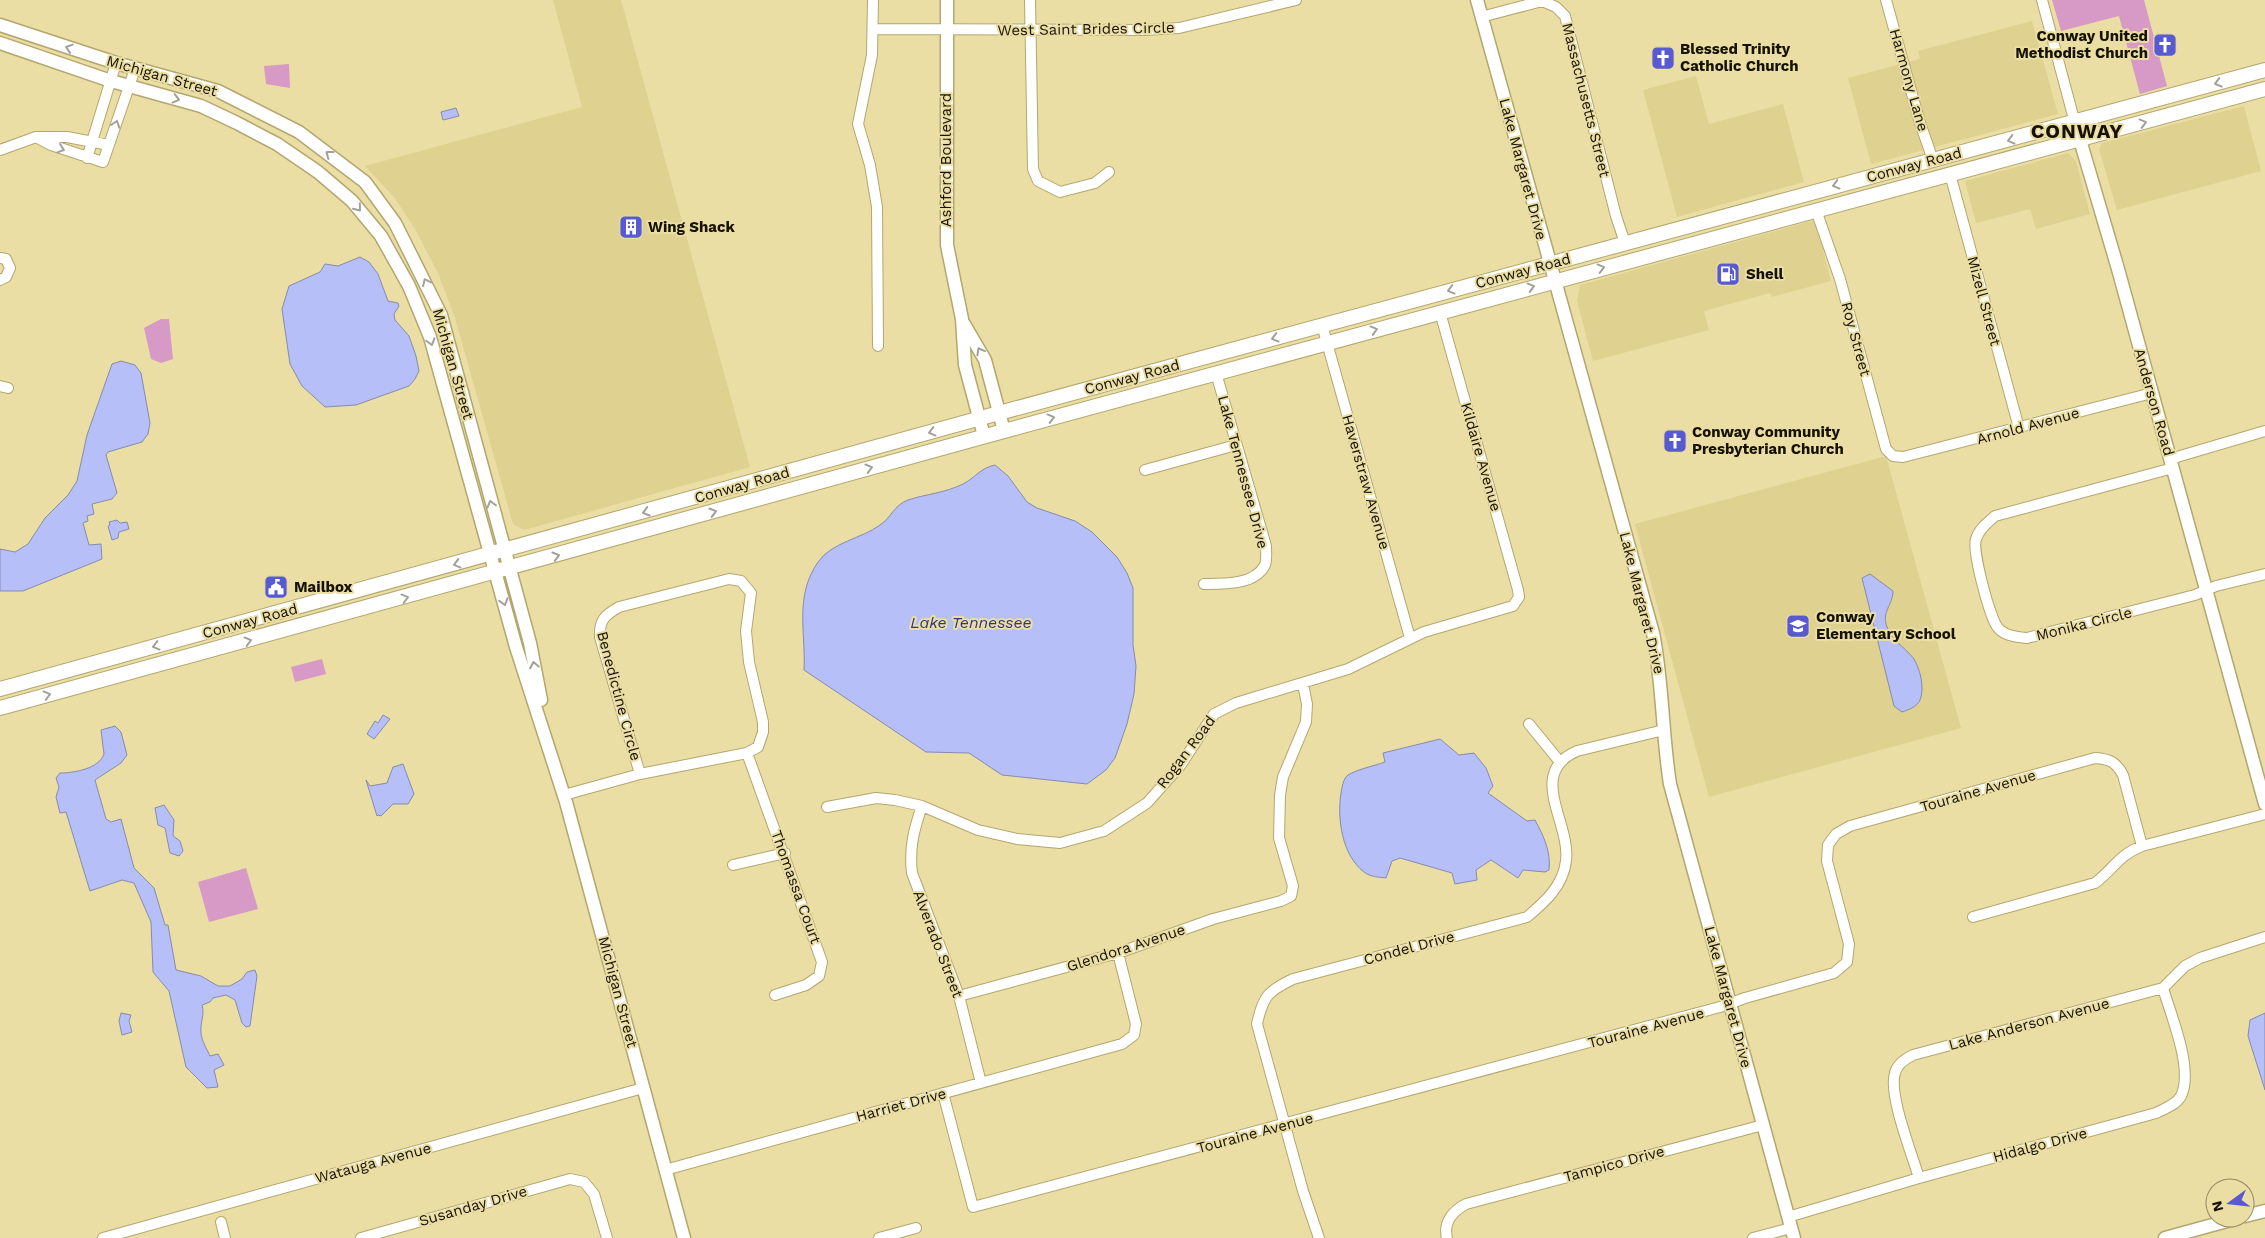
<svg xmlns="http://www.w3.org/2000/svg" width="2265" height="1238" viewBox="0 0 2265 1238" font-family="'Work Sans',sans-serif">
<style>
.built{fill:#dfd18f}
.green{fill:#d799c5}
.water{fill:#b6bff7;stroke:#868bad}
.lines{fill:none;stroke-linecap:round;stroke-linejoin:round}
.minor-casing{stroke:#b3a76e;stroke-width:12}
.tertiary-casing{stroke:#b3a76e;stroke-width:15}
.secondary-casing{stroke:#b3a76e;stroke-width:16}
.minor{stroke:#fff;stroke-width:10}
.tertiary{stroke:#fff;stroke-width:12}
.secondary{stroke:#fff;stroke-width:14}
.oneway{stroke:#a2a099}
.labels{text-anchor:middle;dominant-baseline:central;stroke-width:4;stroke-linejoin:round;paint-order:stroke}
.street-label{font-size:15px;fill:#161100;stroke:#eadea4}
.poi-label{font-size:15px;font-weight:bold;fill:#161100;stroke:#eadea4;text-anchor:start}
.water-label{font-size:16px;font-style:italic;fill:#323381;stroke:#eadea4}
.district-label{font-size:20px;font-weight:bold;letter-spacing:1px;fill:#161100;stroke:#eadea4}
</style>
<rect width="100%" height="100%" fill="#eadea4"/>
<path class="built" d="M553,0h68l129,467 -226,63 -11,-6 -58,-206 -17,-45 -23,-44 -21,-32 -29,-31 217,-59z
M2032,21l26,93 -187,50 -23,-86 72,-19 -2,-8z
M1696,76l13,48 74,-20 21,78 -127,35 -34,-127z
M2244,106l17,65 -144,39 -18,-61 3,-6z
M2068,153l8,8 14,53 -54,15 -6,-20 -54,14 -11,-42z
M1815,220l16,61 -59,16 -2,-4 -66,18 5,19 -116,31 -16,-60 3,-16z
M1886,456l75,272 -252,69 -74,-273z"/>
<path class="green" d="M2052,0h92l23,86 -27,8 -21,-78 -58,15z
M289,64l1,24 -24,-4 -2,-18z
M161,319h8l4,40 -12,4 -10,-4 -7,-31z
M322,659l4,15 -31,8 -4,-15z
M246,868l12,41 -49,13 -11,-40z"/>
<path class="water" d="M456,108l3,8 -16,4 -2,-8z
M360,257l9,5 9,12 10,27 10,2 1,3 -5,8 1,6 14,16 7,20 3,15 -4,8 -6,7 -53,19 -31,2 -23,-21 -12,-22 -8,-55 7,-23 31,-14 5,-8 13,2z
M121,361l14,4 6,8 9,50 -2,11 -6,8 -34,10 -2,3 11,38 -5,6 -20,5 2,10 -7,2 1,5 -5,2 6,22 12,-1 1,15 -79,32h-23v-42l15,3 13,-8 17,-26 23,-23 9,-14 10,-46 25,-71z
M995,465l13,11 19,26 10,6 38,13 17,11 25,25 10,16 6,15v57l3,21 -2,28 -7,30 -12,34 -9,12 -19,14 -85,-9 -33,-22 -43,-1 -122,-82c2,-38 -10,-73 14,-108 14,-20 43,-23 62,-37 11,-7 14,-20 28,-25 18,-6 37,-7 55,-16 12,-6 17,-16 32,-19z
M117,520l3,3 7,-1 2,7 -10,3 -1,6 -6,2 -4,-14 2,-1 -1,-3z
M1870,574l23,17c0,14 -12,21 -6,36 5,14 18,20 27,32 6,10 11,29 6,41 -3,7 -12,10 -18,12l-8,-6 -32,-128z
M383,715l7,4 -16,20 -7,-5 8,-13 3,2z
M115,726l6,6 6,23 -6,8 -26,17 11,39 5,3 10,-3 13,49 20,20 11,37h3l8,45 25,6 17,10h12l12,-7 5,-7 8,-2 2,6 -7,50 -4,1 -4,-4 -7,-23 -9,-5 -13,3 -3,4 -8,3c3,10 -2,17 -1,28 1,9 6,16 9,23l8,-2 6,11 -10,5 4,17 -11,1 -21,-21 -17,-76 -16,-19 -2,-50 -17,-39 -12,-3 -32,11 -24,-79 -6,1 -4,-16 3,-10 -3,-9 4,-5c13,0 39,-4 44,-19l-3,-24z
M1440,739l19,16 15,-2 12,15 7,18 -5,7 39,28 8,-1c9,17 16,31 14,50l-4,2 -22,-2 -5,8 -27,-18 -15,10 1,10 -22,4 -3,-11 -52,-15 -8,3 -6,17c-7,-1 -16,-1 -22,-6 -22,-17 -27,-53 -23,-79 1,-6 2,-14 7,-18 10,-6 26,-9 37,-13l-2,-9z
M403,764l11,30 -6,10h-15l-12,12 -3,-1 -1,1 -11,-36 4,6 17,-3 6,-16z
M164,805l10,15 -1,16 7,5 3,10 -4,5 -9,-3 -5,-25 -7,-3 -3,-17z
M121,1013l10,2 -2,6 3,11 -10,3 -3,-14z
M2265,1013v77l-17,-54 2,-16z"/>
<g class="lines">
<g class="minor-casing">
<path id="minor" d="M873,0l-1,55 -14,69 12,41 7,42 1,139
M1030,0l3,169 5,12 22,11 35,-9 14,-11
M1886,0l34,123 13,37
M2042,0l33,123
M1481,17l61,-16 14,6 9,9 51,200 9,27
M873,29l271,1 35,-2 117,-28
M36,137l15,8 52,17 32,-93
M0,150l36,-13h31l42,8
M87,158l29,-95
M1950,174l69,254
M1816,210l24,69 46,170 7,7 10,1 249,-64
M0,258l6,1 4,9 -4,9 -6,3
M1322,325l88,313
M0,386l8,2
M2170,459l95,-28
M2173,468l-178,48c-7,6 -16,13 -19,23 -4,12 14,80 22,89 7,8 19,9 29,10l168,-43 21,-9 49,-12
M1145,470l91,-25
M1204,584c20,0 51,1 61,-19 2,-5 1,-13 1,-19l-50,-173
M1529,724l31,38
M747,753l75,209 -3,14 -13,9 -31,10
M564,795l76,-21 107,-21 11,-6 5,-15v-10l-14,-60 -3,-31 5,-38 -10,-12 -12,-2 -110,28c-14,8 -20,13 -19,30l40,137
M922,806c-8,23 -13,42 -10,67l47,123 22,87
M827,807l49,-9 19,2 27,6 56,24 39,9 43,4 44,-12 43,-28 33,-37 34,-52 22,-11 112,-34 76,-37 89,-26 6,-9 -1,-7 -78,-278
M733,865l52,-12
M1973,917l122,-34c20,-15 22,-27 47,-37l123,-32
M959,996l159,-43 95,-34 68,-18 10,-5 2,-10 -14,-48 1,-43 3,-18 23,-55 1,-18 -4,-20
M943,1093l30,114 747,-200 25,-9 89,-25 13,-11 2,-18 -22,-83 1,-16 8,-11 14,-8 245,-68c15,1 21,4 28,17l19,71
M665,1170l457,-126 12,-9 2,-11 -18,-71
M1919,1178c-7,-24 -31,-84 -24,-105 2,-9 10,-14 18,-18l250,-67 22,-22 15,-8 65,-21
M1788,1217l131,-39 237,-65c8,-4 20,-8 25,-17 13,-27 -10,-80 -18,-108
M221,1222l4,16
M103,1238l540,-150
M361,1238l209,-59 14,3 10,12 13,44
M879,1238l37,-10
M1319,1238l-16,-47 -46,-167c6,-28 11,-33 36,-45l234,-62c18,-15 36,-31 39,-56 5,-38 -40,-88 11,-110l87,-21
M1447,1238c-4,-16 6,-27 19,-34l297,-79
M1753,1238l38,-10"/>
</g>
<g class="tertiary-casing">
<path id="tertiary" d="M947,0v245l15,74 3,46 19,71
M1477,0l176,633c10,50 9,101 17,151l124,454
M0,25l116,38 102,28 81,41 66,50 30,41 46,92 89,328 11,57
M0,43l111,38 90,25 36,17 40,21 41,28 34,29 29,35 28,50 21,51 86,310 50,155 118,436
M2075,123l43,146 147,535
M964,324l21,36 19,71
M2245,1216l20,-5
M2165,1238l73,-20"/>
</g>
<g class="secondary-casing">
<path id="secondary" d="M0,689l999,-276 1266,-343
M0,708l1004,-277 1261,-342"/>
</g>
<use href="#minor" class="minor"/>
<use href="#tertiary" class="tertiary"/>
<use href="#secondary" class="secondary"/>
</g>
<defs><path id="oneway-chevron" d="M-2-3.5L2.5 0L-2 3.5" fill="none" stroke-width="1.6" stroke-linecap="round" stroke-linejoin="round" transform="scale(1.25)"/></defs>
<g class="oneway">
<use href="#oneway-chevron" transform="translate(69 48) rotate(-162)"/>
<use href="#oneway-chevron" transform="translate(2218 83) rotate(164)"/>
<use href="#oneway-chevron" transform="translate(176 99) rotate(15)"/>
<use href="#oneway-chevron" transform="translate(2143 123) rotate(-15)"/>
<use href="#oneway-chevron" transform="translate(116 124) rotate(-72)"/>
<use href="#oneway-chevron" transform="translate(2011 140) rotate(165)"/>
<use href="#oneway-chevron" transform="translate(61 149) rotate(19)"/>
<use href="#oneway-chevron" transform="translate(329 154) rotate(-143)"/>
<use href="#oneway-chevron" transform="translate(1836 185) rotate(165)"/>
<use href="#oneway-chevron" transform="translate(358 208) rotate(51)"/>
<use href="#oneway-chevron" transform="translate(1601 268) rotate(-15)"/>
<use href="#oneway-chevron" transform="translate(426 282) rotate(-115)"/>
<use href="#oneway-chevron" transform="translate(1531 287) rotate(-15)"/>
<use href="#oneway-chevron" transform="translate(1451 290) rotate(165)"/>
<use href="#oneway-chevron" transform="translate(1374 330) rotate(-15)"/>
<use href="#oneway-chevron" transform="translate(1275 338) rotate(165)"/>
<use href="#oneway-chevron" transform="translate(431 342) rotate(74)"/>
<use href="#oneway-chevron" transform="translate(980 351) rotate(-119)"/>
<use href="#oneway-chevron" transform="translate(1051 418) rotate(-15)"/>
<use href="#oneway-chevron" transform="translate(932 432) rotate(165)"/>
<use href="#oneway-chevron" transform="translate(869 468) rotate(-16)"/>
<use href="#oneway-chevron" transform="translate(491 504) rotate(-105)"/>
<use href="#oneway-chevron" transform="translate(646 512) rotate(164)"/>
<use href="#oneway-chevron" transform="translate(713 512) rotate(-16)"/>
<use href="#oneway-chevron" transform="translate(556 556) rotate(-16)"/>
<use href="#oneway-chevron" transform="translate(457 564) rotate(165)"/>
<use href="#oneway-chevron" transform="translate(405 598) rotate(-15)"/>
<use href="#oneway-chevron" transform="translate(504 602) rotate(74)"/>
<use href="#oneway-chevron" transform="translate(248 641) rotate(-15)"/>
<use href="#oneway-chevron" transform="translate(156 646) rotate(165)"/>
<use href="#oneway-chevron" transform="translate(534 665) rotate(-101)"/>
<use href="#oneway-chevron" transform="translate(47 695) rotate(-15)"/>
</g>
<defs>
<g id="church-square" transform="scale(1.25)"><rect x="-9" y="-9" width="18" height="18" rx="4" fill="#585ad1" stroke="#eadea4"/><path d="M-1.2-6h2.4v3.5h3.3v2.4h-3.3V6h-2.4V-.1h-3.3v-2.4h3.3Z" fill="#fff"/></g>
<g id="building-square" transform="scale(1.25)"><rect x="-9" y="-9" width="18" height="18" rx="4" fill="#585ad1" stroke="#eadea4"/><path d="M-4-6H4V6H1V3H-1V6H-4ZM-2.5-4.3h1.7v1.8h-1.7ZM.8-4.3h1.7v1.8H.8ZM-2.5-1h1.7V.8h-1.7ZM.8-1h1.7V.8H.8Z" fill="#fff"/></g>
<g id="fuel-square" transform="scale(1.25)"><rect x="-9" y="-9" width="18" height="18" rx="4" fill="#585ad1" stroke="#eadea4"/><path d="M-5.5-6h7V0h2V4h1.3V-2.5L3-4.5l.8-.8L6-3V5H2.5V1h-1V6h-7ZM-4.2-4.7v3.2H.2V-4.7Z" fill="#fff"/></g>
<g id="civic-square" transform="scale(1.25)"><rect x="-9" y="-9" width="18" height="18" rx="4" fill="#585ad1" stroke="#eadea4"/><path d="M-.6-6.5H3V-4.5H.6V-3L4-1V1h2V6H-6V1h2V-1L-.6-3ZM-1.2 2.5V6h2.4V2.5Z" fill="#fff"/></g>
<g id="school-square" transform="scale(1.25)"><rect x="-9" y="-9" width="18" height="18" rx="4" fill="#585ad1" stroke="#eadea4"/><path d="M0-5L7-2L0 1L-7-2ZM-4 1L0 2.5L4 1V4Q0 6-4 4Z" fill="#fff"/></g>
</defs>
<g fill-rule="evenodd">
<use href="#church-square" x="2165" y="45"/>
<use href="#church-square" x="1663" y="58"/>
<use href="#building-square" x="631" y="227"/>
<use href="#fuel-square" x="1728" y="274"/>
<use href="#church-square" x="1675" y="441"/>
<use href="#civic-square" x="276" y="587"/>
<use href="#school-square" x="1798" y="626"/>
</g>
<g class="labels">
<g class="street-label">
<text transform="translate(1086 29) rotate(-1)">West Saint Brides Circle</text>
<text transform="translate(162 76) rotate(16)">Michigan Street</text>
<text transform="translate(1909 80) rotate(74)">Harmony Lane</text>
<text transform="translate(1586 100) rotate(76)">Massachusetts Street</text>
<text transform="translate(946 160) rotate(-90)">Ashford Boulevard</text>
<text transform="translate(1914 165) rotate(-15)">Conway Road</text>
<text transform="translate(1523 169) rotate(75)">Lake Margaret Drive</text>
<text transform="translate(1523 271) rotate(-15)">Conway Road</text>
<text transform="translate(1984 301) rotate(75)">Mizell Street</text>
<text transform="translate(1856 339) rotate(75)">Roy Street</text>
<text transform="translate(453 364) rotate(74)">Michigan Street</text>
<text transform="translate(1132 377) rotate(-15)">Conway Road</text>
<text transform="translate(2154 402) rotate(74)">Anderson Road</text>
<text transform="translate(2028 426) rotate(-15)">Arnold Avenue</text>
<text transform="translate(1481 457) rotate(74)">Kildaire Avenue</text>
<text transform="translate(1243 472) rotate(75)">Lake Tennessee Drive</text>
<text transform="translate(1366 482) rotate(74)">Haverstraw Avenue</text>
<text transform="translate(742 485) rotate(-16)">Conway Road</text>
<text transform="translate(1642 603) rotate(76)">Lake Margaret Drive</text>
<text transform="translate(250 621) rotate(-15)">Conway Road</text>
<text transform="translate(2084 624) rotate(-14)">Monika Circle</text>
<text transform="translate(619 696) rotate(75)">Benedictine Circle</text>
<text transform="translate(1186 752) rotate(-53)">Rogan Road</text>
<text transform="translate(1978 791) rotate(-16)">Touraine Avenue</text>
<text transform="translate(796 887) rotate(70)">Thomassa Court</text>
<text transform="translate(938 944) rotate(69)">Alverado Street</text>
<text transform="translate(1126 948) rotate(-18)">Glendora Avenue</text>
<text transform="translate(1409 948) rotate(-15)">Condel Drive</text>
<text transform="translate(618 992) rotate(75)">Michigan Street</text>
<text transform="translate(1728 997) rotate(75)">Lake Margaret Drive</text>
<text transform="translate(2029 1024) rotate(-15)">Lake Anderson Avenue</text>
<text transform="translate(1646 1028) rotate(-15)">Touraine Avenue</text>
<text transform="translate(901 1105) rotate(-15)">Harriet Drive</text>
<text transform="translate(1255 1133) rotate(-15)">Touraine Avenue</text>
<text transform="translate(2040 1145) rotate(-15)">Hidalgo Drive</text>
<text transform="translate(373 1163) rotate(-15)">Watauga Avenue</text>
<text transform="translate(1614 1164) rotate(-15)">Tampico Drive</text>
<text transform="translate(473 1206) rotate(-16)">Susanday Drive</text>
</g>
<g class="poi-label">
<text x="2148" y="36" text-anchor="end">Conway United<tspan x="2148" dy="17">Methodist Church</tspan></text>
<text x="1680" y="49">Blessed Trinity<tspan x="1680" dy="17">Catholic Church</tspan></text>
<text x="648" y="227">Wing Shack</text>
<text x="1746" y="274">Shell</text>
<text x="1692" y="432">Conway Community<tspan x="1692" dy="17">Presbyterian Church</tspan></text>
<text x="294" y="587">Mailbox</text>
<text x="1816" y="617">Conway<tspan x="1816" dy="17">Elementary School</tspan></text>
</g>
<g class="water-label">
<text x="971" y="622">Lake Tennessee</text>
</g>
<g class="district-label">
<text x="2077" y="131">CONWAY</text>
</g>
</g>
<g transform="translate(2230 1203) rotate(255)"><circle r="24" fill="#eadea4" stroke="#958c62"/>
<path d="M0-4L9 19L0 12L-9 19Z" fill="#585ad1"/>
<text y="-8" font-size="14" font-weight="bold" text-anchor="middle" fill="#161100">N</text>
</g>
</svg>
